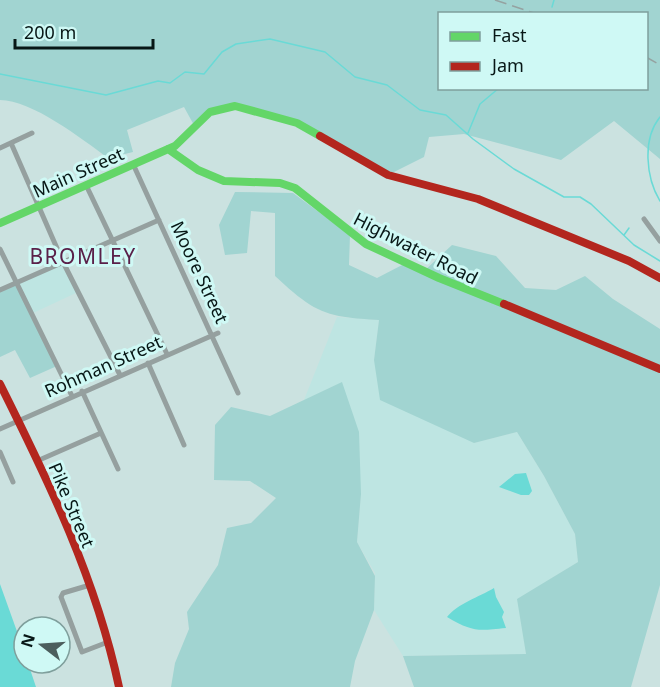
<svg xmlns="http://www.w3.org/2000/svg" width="660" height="687" viewBox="0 0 660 687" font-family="'Noto Sans',sans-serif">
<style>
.built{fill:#bee5e2}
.green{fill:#a1d4d1;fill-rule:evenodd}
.water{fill:#6adad6}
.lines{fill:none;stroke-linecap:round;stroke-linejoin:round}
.stream{stroke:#6adad6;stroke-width:1.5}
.street{stroke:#95a09f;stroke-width:5}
.fast{stroke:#63d668;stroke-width:8}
.jam{stroke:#b3261e;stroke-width:8}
.rail{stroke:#95a2a1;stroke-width:1.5;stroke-dasharray:12 6;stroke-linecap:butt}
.labels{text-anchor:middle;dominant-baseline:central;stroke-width:6;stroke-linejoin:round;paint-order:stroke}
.street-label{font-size:18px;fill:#071716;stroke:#cff9f5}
.quarter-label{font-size:21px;letter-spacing:1.5px;fill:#5a2049;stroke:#cff9f5}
</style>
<rect width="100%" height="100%" fill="#cbe2e0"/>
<path class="built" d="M63,262l15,30 -47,22 -16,-30z
M337,317l42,3 -5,40 100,83 43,-11 27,44 31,58 3,28 -60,37 8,55 -123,2 -29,-46 1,-37 -18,-31 4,-48 -20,-111 -37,17z"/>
<path class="green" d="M0,0h660v159l-46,-38 -53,39 -97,-26 -35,3 -5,20 -36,18 -91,-52 -50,-15 -37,4 -15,15 -11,-20 -57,23 6,22 -25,6c-26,-19 -76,-58 -108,-58zM440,14h206v74h-206z
M235,192l58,1 57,42 -1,30 28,13 29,-15 17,9 29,-27 44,11 29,32 31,2 29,-14 28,23 47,30v256l-29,102h-217l-11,-31 123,-2 -9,-55 61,-37 -3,-28 -31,-58 -27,-44 -43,11 -94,-43 -6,-40 5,-40c-54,-3 -64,-7 -104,-44v-63l-24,-2 -4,42 -22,2 -6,-30z
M15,284l42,82 -27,12 -15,-28 -15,7v-67z
M342,382l17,50 2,62 -4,48 18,34 -1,34 -19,51 -5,26h-179l4,-24 14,-34 -2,-17 31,-47 9,-37 24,-5 25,-25 -26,-17 -36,-1 1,-55 16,-18 39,9z"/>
<path class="water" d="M526,473l6,18 -3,4h-8l-22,-8 16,-13z
M0,584l24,67v12h4l8,24h-36z
M494,588l2,9 8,15 -2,5 4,11c-29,3 -33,4 -59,-11 10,-13 32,-20 47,-29z"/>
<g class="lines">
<path class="stream" d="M552,7l2,-7
M0,74l106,21 52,-14 12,2 15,-11 19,2 18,-22 14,-8 34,-5 55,13 30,25 32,8 33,25 26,5 27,24 41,30 50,28h16l11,7 43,41 26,16
M660,117c-18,22 -14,61 0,84
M468,133l12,-29 19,-16
M624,235l5,-7"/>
<path class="street" d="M11,143l52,119 57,113
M0,148l32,-15
M133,164l105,229
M86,185l81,169
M644,219l16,22
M0,249l72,147
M0,290l159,-70
M148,363l36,82
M82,391l36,78
M0,429l218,-96
M0,452l13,30
M37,461l64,-28
M90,585l-27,8 -2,4 21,55 26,-10"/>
<path class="fast" d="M168,149l30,21 26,11 56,2 15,5 71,56 73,34 65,26
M0,223l175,-77 35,-34 25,-6 62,17 23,13"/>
<path class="jam" d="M320,136l68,39 90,24 151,62 31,17
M504,304l156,65
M0,384c49,98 96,195 119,303"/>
<path class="rail" d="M495,0l42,14
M646,57l14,8"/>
</g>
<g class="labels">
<g class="street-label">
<text transform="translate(78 172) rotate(-24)">Main Street</text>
<text transform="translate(416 248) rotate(27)">Highwater Road</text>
<text transform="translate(200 272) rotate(65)">Moore Street</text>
<text transform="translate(103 366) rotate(-24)">Rohman Street</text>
<text transform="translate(72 505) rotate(67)">Pike Street</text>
</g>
<g class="quarter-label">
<text x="83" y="256">BROMLEY</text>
</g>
</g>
<rect x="438" y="12" width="210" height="78" fill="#cff9f5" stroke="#7f9f9c" stroke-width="1.5"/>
<rect x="450" y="32" width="30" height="9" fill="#63d668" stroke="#7f9f9c" stroke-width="1.5"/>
<text x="492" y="42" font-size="18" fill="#071716">Fast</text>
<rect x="450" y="62" width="30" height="9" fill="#b3261e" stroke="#7f9f9c" stroke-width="1.5"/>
<text x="492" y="72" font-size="18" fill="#071716">Jam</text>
<g transform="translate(42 645) rotate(287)"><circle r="28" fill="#cff9f5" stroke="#7f9f9c" stroke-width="1.5"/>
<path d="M0-4.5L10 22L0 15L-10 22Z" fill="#4c5e5d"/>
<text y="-9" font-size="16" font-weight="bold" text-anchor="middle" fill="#071716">N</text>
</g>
<path d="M15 39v9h138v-9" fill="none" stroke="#071716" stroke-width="3"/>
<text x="24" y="39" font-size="18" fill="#071716" stroke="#cff9f5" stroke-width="4.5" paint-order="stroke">200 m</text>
</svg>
